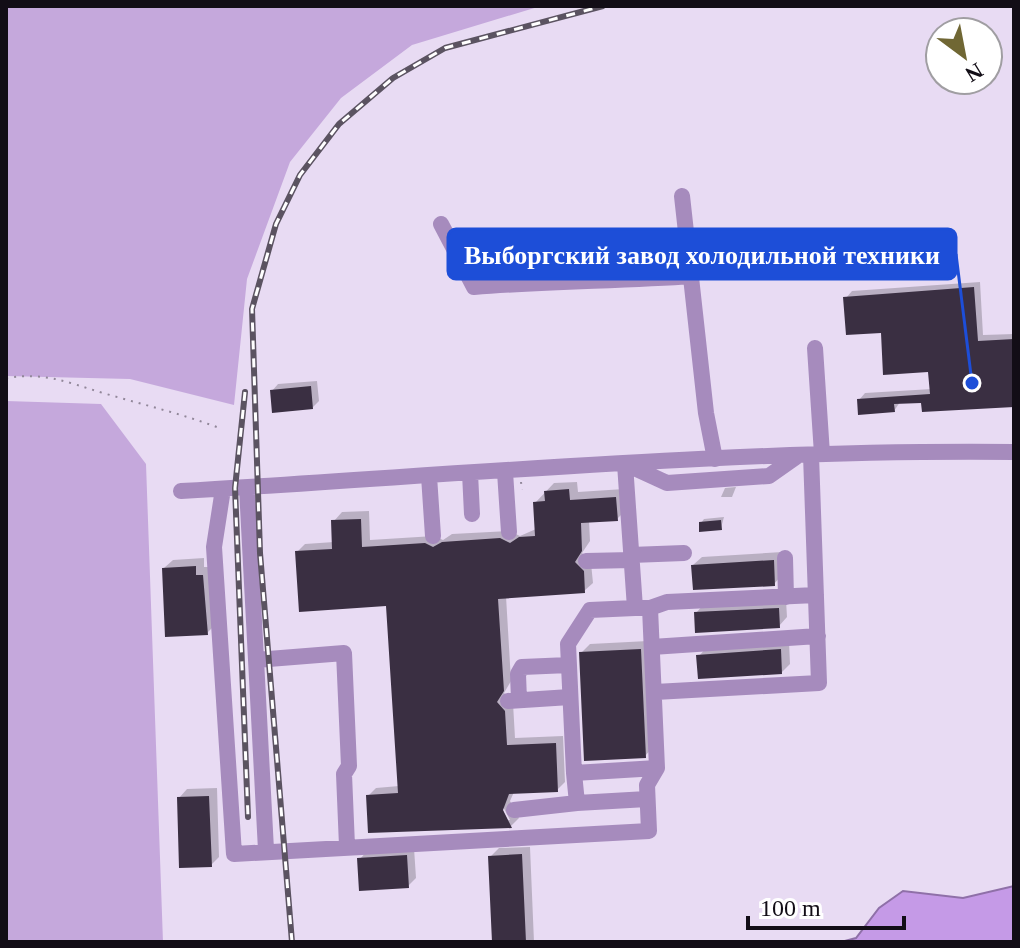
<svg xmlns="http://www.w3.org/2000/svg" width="1020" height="948" viewBox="0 0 1020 948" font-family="Georgia,serif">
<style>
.green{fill:#c5a8dc}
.water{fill:#c59ae7;stroke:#8f70a8;stroke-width:2}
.shadow{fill:#0003;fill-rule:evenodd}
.building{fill:#3a2f42}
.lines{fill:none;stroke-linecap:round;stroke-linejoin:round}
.path{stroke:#918799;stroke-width:2;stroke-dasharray:2 6;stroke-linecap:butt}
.minor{stroke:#a68bbd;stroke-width:16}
.rail-casing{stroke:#5b5361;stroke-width:6}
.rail{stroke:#fff;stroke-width:3;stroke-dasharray:9;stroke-linecap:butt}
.leader{fill:none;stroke:#1d4ed8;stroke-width:3}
.callout-dot{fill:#1d4ed8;stroke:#fff;stroke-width:3}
.callout{fill:#1d4ed8;stroke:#1d4ed8;stroke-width:3}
.callout-label{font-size:26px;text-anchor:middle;font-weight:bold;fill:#fff}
</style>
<rect width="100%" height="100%" fill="#e8dbf3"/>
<path class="green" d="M6,6h535l-129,39 -71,53 -51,64 -43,117 -13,126 -104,-26 -124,-3z
M6,401l95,3 45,60 17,478h-157z"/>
<path class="water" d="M1014,886v56h-173l15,-4 23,-30 24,-17 60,7z"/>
<path class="shadow" d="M980,282l3,53 31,-1v70l-91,-3 -23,1 -6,9 -35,-11 6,-7 67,-4 -2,-19 -84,-72 6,-7z
M317,381l2,20 -6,6 -41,-16 6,-7z
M577,482l1,10 46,-3 1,22 -8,8 -28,2 1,20 -8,12 9,10 2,20 -9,8 -78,5 5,85 -7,12 9,10 2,35 48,-2 2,46 -8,8 -43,2 -4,9 9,17 -8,8 -141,5 -2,-35 8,-8 23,-2 -11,-182 -91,-52 8,-8 29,-2v-21l8,-9 27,-1 1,29 64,-4 9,4 9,-6 57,-3 11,5 16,-7 -1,-26 19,-20zM500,801l10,19h-4z
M736,487l-4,10h-11l4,-9z
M724,517l-3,11 -20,-5 3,-4z
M782,552v23l-8,9 -81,-19 9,-8z
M204,558v9h7l4,58 -8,8 -43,-65 9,-8z
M786,600l1,17 -8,9 -83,-13 8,-9z
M648,641l5,106 -8,9 -64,-103 9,-9z
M789,642l1,22 -8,8 -83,-16 8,-9z
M217,788l2,69 -8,8 -32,-67 8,-9z
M530,847l4,95h-40l-4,-85 9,-9z
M414,848l2,30 -8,8 -48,-27 8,-9z"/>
<path class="building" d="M974,287l4,54 36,-2v68l-92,5 -1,-9 -27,1 1,8 -37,3 -1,-16 73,-5 -2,-22 -45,3 -2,-42 -35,2 -3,-38z
M311,386l2,23 -41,4 -2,-23z
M569,489l1,11 46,-3 2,24 -37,2 1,28 -7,11 9,9 1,22 -87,6 6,92 -7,11 8,9 2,34 49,-2 2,49 -49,2 -6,16 9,18 -144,5 -2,-38 32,-2 -12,-187 -87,6 -4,-61 37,-2 -1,-29 30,-1 1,28 63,-4 8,4 9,-5 58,-4 10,5 9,-6 16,-1 -2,-34 12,-1 -1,-10z
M721,520l1,10 -23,2v-10z
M774,560l1,26 -82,4 -2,-25z
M196,566v9h7l5,60 -43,2 -3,-69z
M779,608l1,20 -85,5 -1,-21z
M641,649l5,109 -62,3 -5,-109z
M781,649l1,25 -84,5 -2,-24z
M209,796l3,71 -33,1 -2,-71z
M522,854l4,88h-34l-4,-86z
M407,855l2,33 -50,3 -2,-33z"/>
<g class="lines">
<path class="path" d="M6,378c40,-6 60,4 97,15 41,12 80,21 119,36
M521,482l1,8"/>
<path class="minor" d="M682,196l24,217 9,46
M441,224l33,63c73,-6 146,-6 219,-11
M815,348l7,106
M625,464l10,144 -45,2 -22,34 6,129 83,-5 -7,-160h-15
M630,466l37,17 102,-7 27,-19
M505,472l4,60
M470,473l2,41
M429,476l4,60
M247,488l19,362
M223,489l-9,58 20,307 415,-23 -2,-46 10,-17
M181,491c277,-16 555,-42 833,-39
M631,555l53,-2
M785,558l1,39
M586,561l46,-1
M650,608l17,-6 149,-7
M652,647l166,-11
M256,660l88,-7 5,113 -5,8 3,72
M655,692l164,-9 -8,-228
M519,700l-1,-26 4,-7 47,-2
M508,701l62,-4
M574,773l3,30 70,-4
M514,810l63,-7"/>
<g class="rail-casing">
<path id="rail" d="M245,392l-10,96 13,329
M292,942l-32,-389 -8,-244 24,-85 24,-49 39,-51 54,-46 52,-30 158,-42"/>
</g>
<use href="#rail" class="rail"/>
</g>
<path class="leader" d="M972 383L956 254"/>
<circle class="callout-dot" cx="972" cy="383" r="8"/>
<rect class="callout" x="448" y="229" width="508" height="50" rx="8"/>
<g class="callout-label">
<text x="702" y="264">Выборгский завод холодильной техники</text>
</g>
<rect width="1020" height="948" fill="none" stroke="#120d16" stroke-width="16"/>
<g transform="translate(964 56) rotate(148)"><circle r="38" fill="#ffffff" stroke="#a09ea2" stroke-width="2"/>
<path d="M0-6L14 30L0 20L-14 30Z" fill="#706734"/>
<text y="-12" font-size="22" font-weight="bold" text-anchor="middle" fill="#120d16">N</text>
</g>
<path d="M748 916v12h156v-12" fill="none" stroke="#120d16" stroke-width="4"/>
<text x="760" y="916" font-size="24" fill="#120d16" stroke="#ffffff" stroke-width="6" paint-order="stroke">100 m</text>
</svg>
